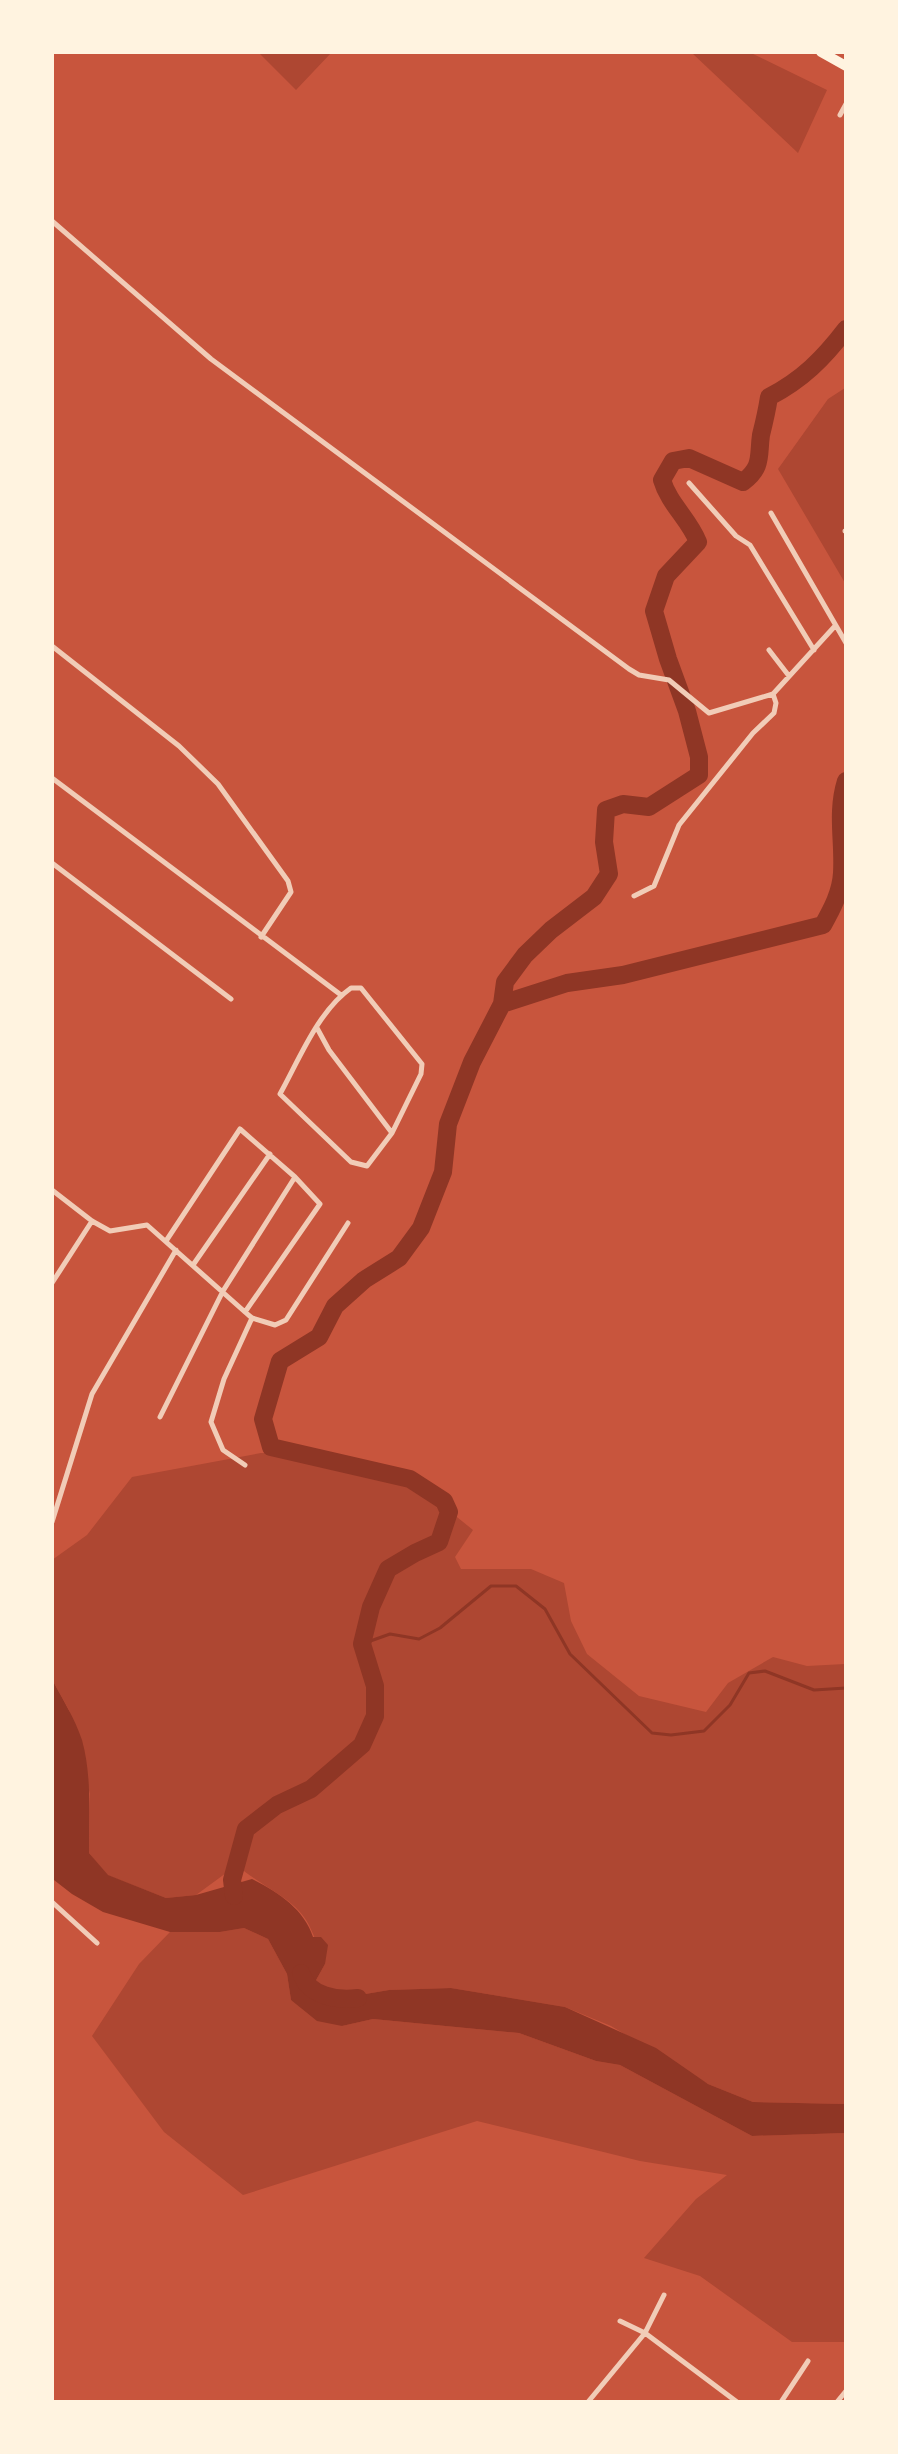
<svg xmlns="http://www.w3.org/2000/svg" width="898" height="2454" viewBox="0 0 898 2454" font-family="'Sofia Sans Condensed',sans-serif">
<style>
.green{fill:#ae4732;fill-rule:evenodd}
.water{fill:#8f3625}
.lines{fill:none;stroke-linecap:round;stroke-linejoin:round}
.stream{stroke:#8f3625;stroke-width:3}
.river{stroke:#8f3625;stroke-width:18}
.minor{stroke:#f1ccb7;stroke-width:5}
.motorway{stroke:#fff3e0;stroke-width:10}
</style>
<rect width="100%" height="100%" fill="#c8553d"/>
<path class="green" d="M259,53h72l-35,37z
M692,53h59l76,37 -29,63z
M845,388v195l-67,-114 50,-70z
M261,1453h39l110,26 63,51 -18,27 6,12h70l33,14 7,38 16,33 52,42 67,16 22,-29 45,-26 34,9 38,-2v440l-92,-2 -45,-18 -97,-58 -46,-19 -114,-19 -62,2 -59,10 -12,-6 -3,-12 10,-18c-5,-12 -10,-27 -16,-39 -13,-27 -51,-40 -72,-60l-41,30 -30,3 -59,-23 -18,-22 1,-59 -21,-84 -16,-29 -1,-121 35,-25 45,-58zM364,1651l11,35 -1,25 -10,-59z
M244,1928l24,11 19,35 4,26 51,26 31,-7 146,14 77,28 24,4 132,71 93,-3v209h-53l-92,-66 -56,-18 52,-59 31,-24 -87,-14 -163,-40 -234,74 -79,-63 -72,-96 47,-72 31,-32h50z"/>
<path class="water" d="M53,1681c10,19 22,38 29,59 10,36 7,76 7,113l19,22 58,23 30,-3 56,-16c26,13 52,30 61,58h8l7,8 -3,19 -10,18 3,12 12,6 59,-10 62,-2 114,19 91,41 52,36 45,18 92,2v29l-93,3 -132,-71 -24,-4 -77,-28 -146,-14 -31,7 -25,-5 -26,-21 -4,-26 -19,-35 -24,-11 -24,4h-50l-67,-20 -31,-18 -18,-14z"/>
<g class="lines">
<path class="stream" d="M362,1644l28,-10 29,5 21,-11 51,-42h25l29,23 25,45 82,79 19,2 33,-4 26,-26 19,-32 16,-2 49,19 32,-2"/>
<path class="river" d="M502,1004l65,-21 56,-8 200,-50c9,-16 18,-33 19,-52 2,-32 -6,-60 4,-92
M234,1896l-2,-16 14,-51 31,-24 34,-16 51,-44 13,-29v-30l-13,-42 9,-37 17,-38 27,-16 24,-11 10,-30 -5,-11 -34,-22 -139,-32 -8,-28 17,-58 39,-24 16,-31 29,-26 35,-22 22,-30 22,-56 5,-48 24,-62 30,-58 3,-22 20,-27 26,-25 43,-33 15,-23 -5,-32 2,-32 17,-6 26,3 50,-32v-18l-12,-46 -19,-52 -14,-48 12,-35 32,-34c-9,-23 -29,-38 -36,-62l11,-19 16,-3 54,24c20,-15 15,-26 18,-47 3,-12 6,-25 8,-38 33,-17 54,-38 77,-68
M301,1973c7,23 37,28 57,25"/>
<path class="minor" d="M840,115l6,-11
M52,221l159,138 418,310 10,6 30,5 40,33 64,-19 62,-68
M689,483l47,53 14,9 64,105
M771,513l75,130
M845,531h1
M52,646l127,100 39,38 70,97 3,11 -30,45
M769,650l20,26
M52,778l289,217
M52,863l179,136
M634,896l20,-10 25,-61 74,-92 21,-20 2,-10 -3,-9
M351,988h10l61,76 -1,10 -29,59 -25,33 -16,-4 -71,-68c19,-34 38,-83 71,-106z
M317,1028l12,22 63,83
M52,1190l40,31 18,10 37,-6 98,87 7,6 23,7 11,-5 62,-97
M166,1241l74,-112 55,48 25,27 -75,108
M193,1265l77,-111
M52,1283l40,-62
M160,1417l63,-126 72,-114
M245,1465l-22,-15 -12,-28 13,-43 28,-61
M52,1522l40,-128 84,-144
M52,1902l45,41
M620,2321l25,12 92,69
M588,2402l57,-69 19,-38
M781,2402l27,-41
M837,2402l9,-11"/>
<path class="motorway" d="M821,52l25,14"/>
</g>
<rect width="898" height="2454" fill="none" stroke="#fff3e0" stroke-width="108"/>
</svg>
